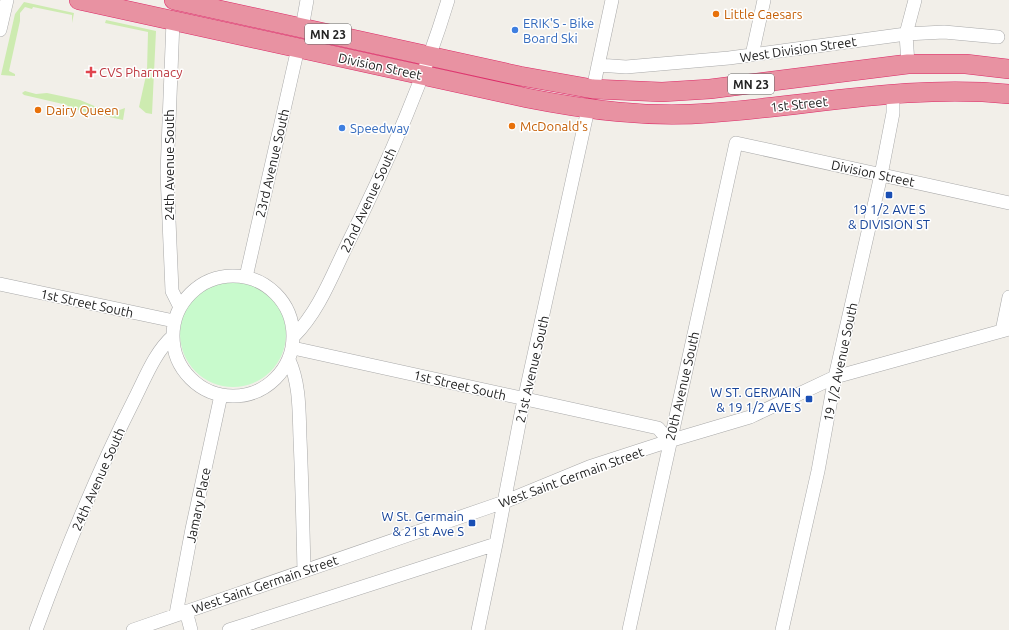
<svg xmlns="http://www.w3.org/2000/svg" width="1009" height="630" viewBox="0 0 1009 630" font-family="Ubuntu,sans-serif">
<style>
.grass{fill:#cdebb0}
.park{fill:#c8facc}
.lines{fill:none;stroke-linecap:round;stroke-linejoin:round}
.minor-casing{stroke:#a9a9a9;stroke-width:14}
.highway-casing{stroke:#dc2a67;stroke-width:20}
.minor{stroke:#fff;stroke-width:13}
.highway{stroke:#e892a2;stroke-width:19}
.food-dot{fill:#e8710a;stroke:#fff;stroke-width:1.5}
.shop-dot{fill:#3f7fe0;stroke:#fff;stroke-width:1.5}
.health-dot{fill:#e0444e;stroke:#fff;stroke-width:1.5}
.transit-dot{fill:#1a4fb4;stroke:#fff;stroke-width:1.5}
.labels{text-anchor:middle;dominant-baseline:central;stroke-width:3;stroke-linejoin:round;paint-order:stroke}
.shield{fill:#fff;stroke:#646464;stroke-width:1}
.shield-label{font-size:12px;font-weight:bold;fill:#222}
.food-label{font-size:13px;fill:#c56008;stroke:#fff;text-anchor:start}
.shop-label{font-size:13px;fill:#366cbe;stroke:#fff;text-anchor:start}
.street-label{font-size:13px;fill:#222;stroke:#fff}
.health-label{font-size:13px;fill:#be3a42;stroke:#fff;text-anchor:start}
.transit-label{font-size:13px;fill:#164399;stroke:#fff;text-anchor:end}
</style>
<rect width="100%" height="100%" fill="#f2efe9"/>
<path class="grass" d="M24,2l50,11 -2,10v-8l-39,-8 -1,2 -7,-2 -5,6v8l-11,50 6,3v2l-14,-1 14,-61z
M106,20l50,11 -4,83 -6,-1 -7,-6 8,-36 1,-39 -43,-9z
M25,91l11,3 11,-1 33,7 31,13 14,-5 -2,12 -46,-10 -2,7h-2l-6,-12 -43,-10 -2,-2z"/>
<path class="park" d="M180 334a53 53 0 1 1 106 0a53 53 0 1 1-106 0Z"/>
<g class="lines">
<g class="minor-casing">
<path id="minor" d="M173,21l-6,152 5,118 8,16
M302,28l5,-28
M0,30l7,-30
M752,55l12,-55
M908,64l-2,-30 9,-34
M598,65l28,2 103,-9 177,-24 38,-2 54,5
M593,89l19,-89
M173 336a60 60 0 1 1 120 0a60 60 0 1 1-120 0Z
M246,277l52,-229
M0,284l174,37
M1002,331l7,-34
M294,336c24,-24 37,-58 52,-89 40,-80 76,-161 102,-247
M293,348l365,80 11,13
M289,360c11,24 10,52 11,78 2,45 3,89 4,133
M186,611l5,19
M176,614l16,-85 29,-134
M36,630c29,-79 61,-157 99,-232 11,-22 20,-46 38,-62
M133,630l371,-128 85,-35 80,-26 81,-24 85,-40 174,-48
M229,630l267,-86
M478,630l18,-86 25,-130 67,-305
M629,630l107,-487 273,60
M782,630l36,-159 17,-94 46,-202 12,-62v-20"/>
</g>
<g class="highway-casing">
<path id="highway" d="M79,0l448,98c61,12 121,20 183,15 100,-7 199,-29 299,-19
M174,0l346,76 73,13 69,3 48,-3 198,-25h58l43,5"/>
</g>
<use href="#minor" class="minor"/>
<use href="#highway" class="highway"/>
</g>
<g class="food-dot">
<circle cx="716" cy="14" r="4"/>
<circle cx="38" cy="110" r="4"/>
<circle cx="512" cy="126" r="4"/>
</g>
<g class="shop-dot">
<circle cx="515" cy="30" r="4"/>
<circle cx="342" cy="128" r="4"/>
</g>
<path class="health-dot" d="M89 66h4v4h4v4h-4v4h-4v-4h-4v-4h4z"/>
<g class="transit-dot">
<rect x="885" y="191" width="8" height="8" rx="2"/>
<rect x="805" y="395" width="8" height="8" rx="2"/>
<rect x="468" y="519" width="8" height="8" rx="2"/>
</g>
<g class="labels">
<g class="shield">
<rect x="305" y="24" width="46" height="20" rx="3"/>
<rect x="728" y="74" width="46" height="20" rx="3"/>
</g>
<g class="shield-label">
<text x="328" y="34">MN 23</text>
<text x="751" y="84">MN 23</text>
</g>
<g class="food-label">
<text x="724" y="14">Little Caesars</text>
<text x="46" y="110">Dairy Queen</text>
<text x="520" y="126">McDonald's</text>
</g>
<g class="shop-label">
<text x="523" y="23">ERIK'S - Bike<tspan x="523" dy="15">Board Ski</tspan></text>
<text x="350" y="128">Speedway</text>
</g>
<g class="street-label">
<text transform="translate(798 49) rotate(-8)">West Division Street</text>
<text transform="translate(380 66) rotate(12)">Division Street</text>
<text transform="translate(799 104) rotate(-6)">1st Street</text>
<text transform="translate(272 163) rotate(-77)">23rd Avenue South</text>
<text transform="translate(169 165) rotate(-90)">24th Avenue South</text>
<text transform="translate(873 173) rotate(12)">Division Street</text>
<text transform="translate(368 200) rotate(-65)">22nd Avenue South</text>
<text transform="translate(87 303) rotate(12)">1st Street South</text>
<text transform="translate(840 362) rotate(-78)">19 1/2 Avenue South</text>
<text transform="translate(532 369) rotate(-77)">21st Avenue South</text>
<text transform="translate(460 385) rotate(13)">1st Street South</text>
<text transform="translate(682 386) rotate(-77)">20th Avenue South</text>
<text transform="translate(571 477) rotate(-20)">West Saint Germain Street</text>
<text transform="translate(98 479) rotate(-66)">24th Avenue South</text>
<text transform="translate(198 505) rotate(-78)">Jamary Place</text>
<text transform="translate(265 584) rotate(-19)">West Saint Germain Street</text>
</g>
<g class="health-label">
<text x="99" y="72">CVS Pharmacy</text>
</g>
<g class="transit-label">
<text x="889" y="209" text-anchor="middle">19 1/2 AVE S<tspan x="889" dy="15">&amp; DIVISION ST</tspan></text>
<text x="801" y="392">W ST. GERMAIN<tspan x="801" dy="15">&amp; 19 1/2 AVE S</tspan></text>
<text x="464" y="516">W St. Germain<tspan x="464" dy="15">&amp; 21st Ave S</tspan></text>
</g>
</g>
</svg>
